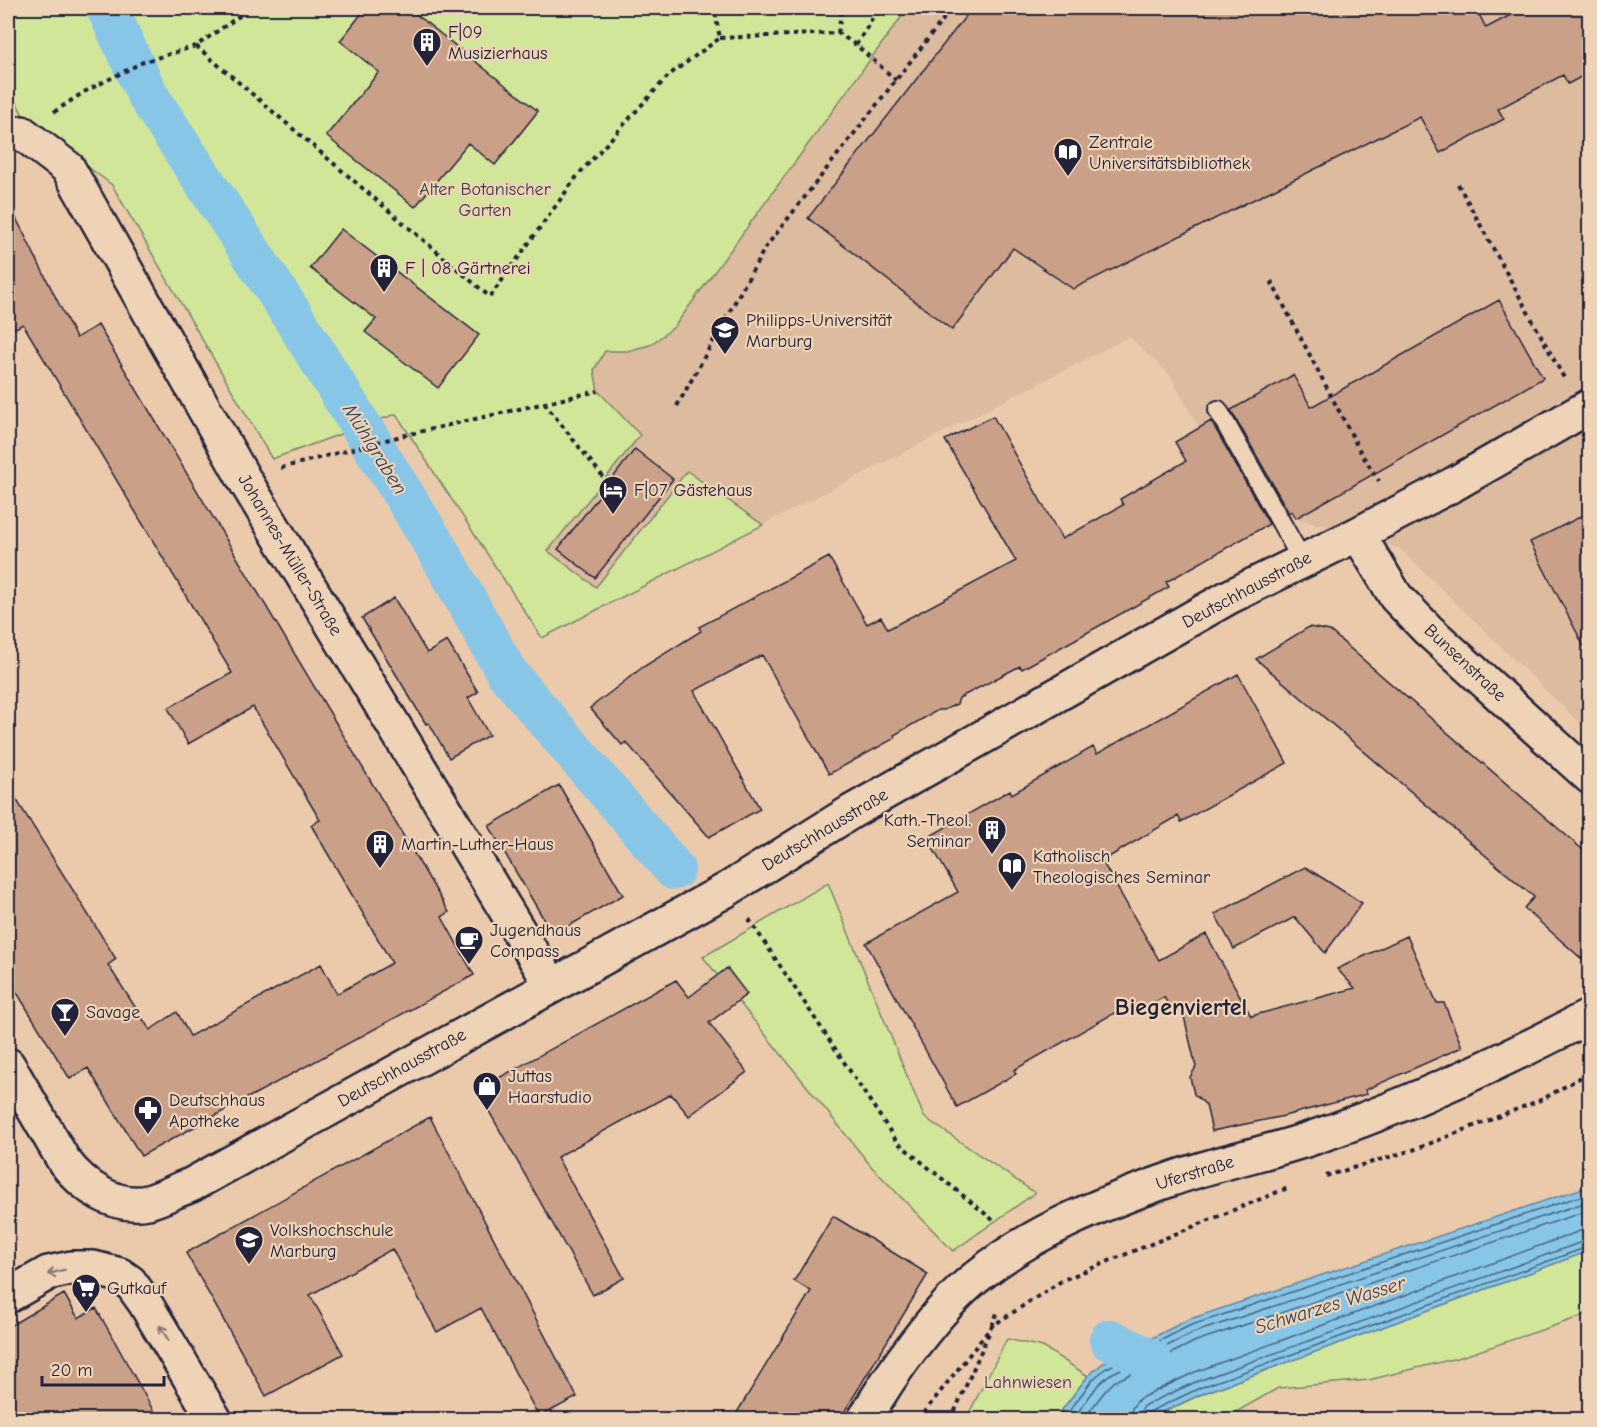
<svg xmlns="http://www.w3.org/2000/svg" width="1597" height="1427" viewBox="0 0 1597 1427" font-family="'Comic Neue',sans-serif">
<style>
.built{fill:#ddbb9f}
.green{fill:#d2e69a;stroke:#7a846a;stroke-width:1.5}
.water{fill:#87c6e7;stroke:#5f84a2;stroke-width:1.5}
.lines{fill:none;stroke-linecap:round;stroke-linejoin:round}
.shore{stroke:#4a6480;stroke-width:1.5}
.stream{stroke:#5f84a2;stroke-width:12}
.canal{stroke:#87c6e7;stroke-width:42}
.building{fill:#caa188;stroke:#22223b;stroke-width:1.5}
.lane-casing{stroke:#22223b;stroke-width:22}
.street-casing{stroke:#22223b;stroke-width:38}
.secondary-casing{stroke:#22223b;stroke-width:38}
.path{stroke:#22223b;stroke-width:4;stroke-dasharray:4.5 4.5;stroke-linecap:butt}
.lane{stroke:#eed3b6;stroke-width:18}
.street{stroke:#eed3b6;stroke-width:33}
.secondary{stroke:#eed3b6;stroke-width:33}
.oneway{stroke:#887a78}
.labels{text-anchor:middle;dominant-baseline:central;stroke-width:4.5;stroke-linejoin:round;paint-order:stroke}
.poi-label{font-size:18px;fill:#22223b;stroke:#eed3b6;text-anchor:start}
.park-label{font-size:18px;fill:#3c3f49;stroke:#eed3b6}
.street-label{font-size:18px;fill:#22223b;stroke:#eed3b6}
.water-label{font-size:20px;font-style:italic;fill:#36435d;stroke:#eed3b6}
.district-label{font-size:24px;font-weight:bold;fill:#22223b;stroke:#eed3b6}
</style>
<rect width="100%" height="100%" fill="#ebcaac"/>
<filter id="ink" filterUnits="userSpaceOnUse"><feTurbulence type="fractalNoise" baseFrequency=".0167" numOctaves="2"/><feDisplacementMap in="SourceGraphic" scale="12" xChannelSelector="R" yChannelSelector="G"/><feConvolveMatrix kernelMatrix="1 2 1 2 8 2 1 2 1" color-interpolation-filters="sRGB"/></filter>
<g filter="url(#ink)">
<path class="built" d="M136,8h1453v724l-190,-184 -103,-30 -40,14 -87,-158 -40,-37 -587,301 -372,-569z"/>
<path class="green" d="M8,8h900l-234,319 -24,18 -23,6h-22l-11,19 4,21 42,44 -92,116 48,36 91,-116 76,54 -221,113 -146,-224 -124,45 -160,-274 -87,-66 -17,-33z
M828,883l96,234 111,76 -82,58 -82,-85 -168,-209z
M1589,1251v60l-9,6 -119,40 -92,23 -91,8 -54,31 -77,1 57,-27z
M1007,1339l36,8 45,29 -33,43h-89z"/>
<path class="water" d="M1589,1186v65l-385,142 -57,26h-92l33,-43 14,-12 85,-44z"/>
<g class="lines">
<path class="shore" d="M1063,1420l29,-40 13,-11 84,-43 401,-133
M1072,1420l26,-35 11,-10 84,-42 397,-132
M1083,1420l22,-29 9,-9 82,-41 394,-131
M1130,1420l2,-12 7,-9 56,-27 385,-141 10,-1
M1139,1420l1,-8 5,-7 53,-24 392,-142
M1146,1420l3,-8 53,-25 388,-141"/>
<path class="stream" d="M109,12l7,-4"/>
<path class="canal" d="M107,8l41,88 144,219 147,237 68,121 167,196
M1110,1340l41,20"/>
</g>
<path class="building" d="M366,8h42l130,103 -43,54 -27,-22 -53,64 -89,-71 53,-64 -39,-31z
M972,8h504l10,20 38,-20h66v64l-22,12 -5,-9 -65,34 6,10 -64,34 -20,-36 -347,172 -60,-41 -61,82 -144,-112z
M8,202l68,136 22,-13 351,587 -7,5 32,58 -333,181 -53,-88 -18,11 -62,-101v-192l108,173 -8,6 42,65 27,-18 13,24 131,-72 16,30 55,-31 -81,-138 9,-5 -67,-113 -65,37 -20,-36 64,-35 -209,-349 -15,8z
M341,229l138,106 -41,53 -73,-56 11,-13 -66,-51z
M1499,300l44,78 -247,140 -4,-7 -3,2 -58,-103 62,-35 18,32z
M993,416l69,123 61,-34 -3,-6 66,-38 -11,-19 36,-21 58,103 -103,58 3,5 -147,82 -2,-3 -61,32 -2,6 -13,6h-6l-44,25 1,3 -66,36 -67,-119 -68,36 66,118 -51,28 -83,-95 -4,3 -32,-37 53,-41 58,-36 -2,-4 130,-70 38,67 14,-7 7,12 128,-68 -71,-121z
M635,449l38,30 -78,99 -37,-29z
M1590,512v146l-60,-116z
M394,598l33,55 20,-12 31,51 -10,6 21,37 -40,23 -20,-35 -3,1 -64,-106z
M1309,627l21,4 260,225v110l-66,-58 10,-11 -278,-238z
M1238,674l49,89 -106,59 -3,-6 -76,45 57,99 47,-26 45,82 104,-28 -18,-19 70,-33 30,67h7l18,44 -97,43 2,4 -83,22 -72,15 -6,-26 -12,-11 -4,-17 6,-10 -14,-59 -9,6 -9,-17 -29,16 -5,-9 -116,66 2,4 -59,33 -91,-164 92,-51 -31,-54 83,-48 2,4 81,-47 4,7z
M559,785l64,110 -70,40 -64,-109z
M1305,867l57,36 -37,50 -30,-36 -61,32 -19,-35z
M727,968l20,26 -38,29 38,49 -58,44 -18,-22 -114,63 67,121 -31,17 -116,-205 199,-110 13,17z
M430,1117l147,280 -38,20 -58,-109 -44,24 -45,-83 -82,46 33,59 -77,42 -80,-143z
M833,1216l95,58 -88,145h-107l78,-128 -17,-10z
M64,1294l14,24 18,-10 62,111h-150v-92z"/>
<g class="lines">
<g class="lane-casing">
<path id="lane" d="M1218,410l84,150"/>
</g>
<g class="street-casing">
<path id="street" d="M22,133l46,35 176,311 308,507
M8,1296l40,-23 23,-5h22l27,7 10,7 15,21 70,117
M864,1420c26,-46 74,-113 115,-145 55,-44 124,-72 190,-95 46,-17 96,-26 143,-42 96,-32 188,-75 278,-122"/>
</g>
<g class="secondary-casing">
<path id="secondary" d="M1358,534l38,63 32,33 162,147
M8,1065l56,96c19,25 50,48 84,41 14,-4 29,-12 43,-17l537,-296 123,-77 378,-215 129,-63 96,-50 136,-78"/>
</g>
<path class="path" d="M838,33l4,-25
M720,38l118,-5 18,12 40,35
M856,45l23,-37
M196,46l294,251 88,-122 91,-100 51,-37 -6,-30
M54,112l30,-20 59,-30 53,-16 55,-38
M1458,184l106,194
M1271,281l90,172 18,28
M544,403l64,80
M677,406l88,-158 187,-240
M281,468l120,-32 197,-45
M749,919l148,223 96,78
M1326,1176l90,-27 127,-50 47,-27
M992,1326l6,-15
M918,1420l74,-94 71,-46 227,-93
M951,1420l38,-87"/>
<use href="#lane" class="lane"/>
<use href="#street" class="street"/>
<use href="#secondary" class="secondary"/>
</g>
<defs><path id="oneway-shaft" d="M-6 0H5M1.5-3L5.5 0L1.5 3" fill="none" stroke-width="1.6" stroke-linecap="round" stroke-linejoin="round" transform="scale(1.5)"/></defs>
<g class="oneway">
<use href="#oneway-shaft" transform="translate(56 1272) rotate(165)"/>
<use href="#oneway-shaft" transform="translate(164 1333) rotate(-121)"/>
</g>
</g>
<defs>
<g id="building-pin" transform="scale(1.5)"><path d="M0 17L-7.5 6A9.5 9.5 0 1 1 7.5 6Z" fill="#22223b" stroke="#eed3b6"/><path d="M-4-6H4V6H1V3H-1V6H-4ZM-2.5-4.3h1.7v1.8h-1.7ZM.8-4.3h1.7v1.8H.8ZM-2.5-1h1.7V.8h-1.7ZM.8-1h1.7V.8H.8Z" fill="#fff"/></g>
<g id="library-pin" transform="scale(1.5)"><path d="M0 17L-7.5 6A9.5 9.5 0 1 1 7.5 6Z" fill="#22223b" stroke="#eed3b6"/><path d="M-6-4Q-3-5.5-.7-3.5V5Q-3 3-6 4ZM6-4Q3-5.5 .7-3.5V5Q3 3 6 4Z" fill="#fff"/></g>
<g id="university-pin" transform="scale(1.5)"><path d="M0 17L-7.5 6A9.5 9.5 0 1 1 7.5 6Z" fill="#22223b" stroke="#eed3b6"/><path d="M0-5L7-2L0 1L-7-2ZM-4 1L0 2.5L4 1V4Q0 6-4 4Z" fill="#fff"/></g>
<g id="hotel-pin" transform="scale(1.5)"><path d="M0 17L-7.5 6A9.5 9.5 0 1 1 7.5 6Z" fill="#22223b" stroke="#eed3b6"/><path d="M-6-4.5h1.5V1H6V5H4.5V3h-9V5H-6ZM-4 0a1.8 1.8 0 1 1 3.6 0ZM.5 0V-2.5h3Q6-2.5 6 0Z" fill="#fff"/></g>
<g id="cafe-pin" transform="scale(1.5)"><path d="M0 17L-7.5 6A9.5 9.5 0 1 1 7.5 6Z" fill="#22223b" stroke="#eed3b6"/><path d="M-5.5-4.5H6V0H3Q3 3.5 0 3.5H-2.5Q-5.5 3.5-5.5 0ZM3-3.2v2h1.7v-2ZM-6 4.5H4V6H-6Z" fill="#fff"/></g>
<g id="bar-pin" transform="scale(1.5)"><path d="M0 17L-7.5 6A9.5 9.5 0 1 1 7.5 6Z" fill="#22223b" stroke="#eed3b6"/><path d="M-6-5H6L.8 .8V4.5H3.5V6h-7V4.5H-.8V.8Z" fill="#fff"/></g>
<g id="shop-pin" transform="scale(1.5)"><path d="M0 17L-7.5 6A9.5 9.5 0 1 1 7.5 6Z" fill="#22223b" stroke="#eed3b6"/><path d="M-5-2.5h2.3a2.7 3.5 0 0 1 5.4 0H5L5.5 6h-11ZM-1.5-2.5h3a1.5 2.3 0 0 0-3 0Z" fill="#fff"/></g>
<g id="pharmacy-pin" transform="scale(1.5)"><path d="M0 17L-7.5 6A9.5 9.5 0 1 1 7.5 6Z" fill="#22223b" stroke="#eed3b6"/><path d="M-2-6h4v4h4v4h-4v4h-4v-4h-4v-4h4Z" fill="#fff"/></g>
<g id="supermarket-pin" transform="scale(1.5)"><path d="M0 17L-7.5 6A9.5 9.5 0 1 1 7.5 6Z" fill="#22223b" stroke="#eed3b6"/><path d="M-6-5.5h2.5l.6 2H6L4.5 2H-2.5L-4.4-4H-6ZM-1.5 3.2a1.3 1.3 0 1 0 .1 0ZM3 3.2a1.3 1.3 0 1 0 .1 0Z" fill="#fff"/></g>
</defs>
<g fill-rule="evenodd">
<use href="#building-pin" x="427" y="42"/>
<use href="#library-pin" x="1068" y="152"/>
<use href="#building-pin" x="384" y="268"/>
<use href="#university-pin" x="725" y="330"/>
<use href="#hotel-pin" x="613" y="490"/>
<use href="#building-pin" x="992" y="830"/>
<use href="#building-pin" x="380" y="844"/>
<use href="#library-pin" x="1012" y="866"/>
<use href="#cafe-pin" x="469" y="940"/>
<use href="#bar-pin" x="65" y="1012"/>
<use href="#shop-pin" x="487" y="1086"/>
<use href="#pharmacy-pin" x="148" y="1110"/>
<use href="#university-pin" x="249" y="1240"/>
<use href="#supermarket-pin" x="86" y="1288"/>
</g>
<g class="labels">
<g class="poi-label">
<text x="448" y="32">F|09<tspan x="448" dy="21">Musizierhaus</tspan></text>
<text x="1089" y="142">Zentrale<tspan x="1089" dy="21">Universitätsbibliothek</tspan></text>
<text x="405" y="268">F | 08 Gärtnerei</text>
<text x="746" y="320">Philipps-Universität<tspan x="746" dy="21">Marburg</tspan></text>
<text x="634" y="490">F|07 Gästehaus</text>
<text x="971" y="820" text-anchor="end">Kath.-Theol.<tspan x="971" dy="21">Seminar</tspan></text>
<text x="401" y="844">Martin-Luther-Haus</text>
<text x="1033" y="856">Katholisch<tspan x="1033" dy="21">Theologisches Seminar</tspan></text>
<text x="490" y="930">Jugendhaus<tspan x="490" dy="21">Compass</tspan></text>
<text x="86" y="1012">Savage</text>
<text x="508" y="1076">Juttas<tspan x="508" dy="21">Haarstudio</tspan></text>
<text x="169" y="1100">Deutschhaus<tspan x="169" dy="21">Apotheke</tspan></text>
<text x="270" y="1230">Volkshochschule<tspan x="270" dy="21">Marburg</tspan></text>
<text x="107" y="1288">Gutkauf</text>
</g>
<g class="park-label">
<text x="485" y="189">Alter Botanischer<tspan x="485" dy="21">Garten</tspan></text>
<text x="1028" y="1382">Lahnwiesen</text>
</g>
<g class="street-label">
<text transform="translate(290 555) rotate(59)">Johannes-Müller-Straße</text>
<text transform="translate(1247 590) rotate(-28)">Deutschhausstraße</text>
<text transform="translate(1465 663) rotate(43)">Bunsenstraße</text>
<text transform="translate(825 830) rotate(-31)">Deutschhausstraße</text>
<text transform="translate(402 1068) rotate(-29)">Deutschhausstraße</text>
<text transform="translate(1195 1173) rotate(-17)">Uferstraße</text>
</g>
<g class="water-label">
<text transform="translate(375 449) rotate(58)">Mühlgraben</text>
<text transform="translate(1330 1305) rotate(-17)">Schwarzes Wasser</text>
</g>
<g class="district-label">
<text x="1181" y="1007">Biegenviertel</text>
</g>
</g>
<rect width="1597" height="1427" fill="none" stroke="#eed3b6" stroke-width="30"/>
<rect x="15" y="15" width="1567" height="1397" fill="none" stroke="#22223b" stroke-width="2" filter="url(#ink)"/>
<path d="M42 1376v9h122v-9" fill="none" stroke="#22223b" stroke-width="3"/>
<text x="51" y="1376" font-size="18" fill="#22223b" stroke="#eed3b6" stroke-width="4.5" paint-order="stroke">20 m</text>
</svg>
